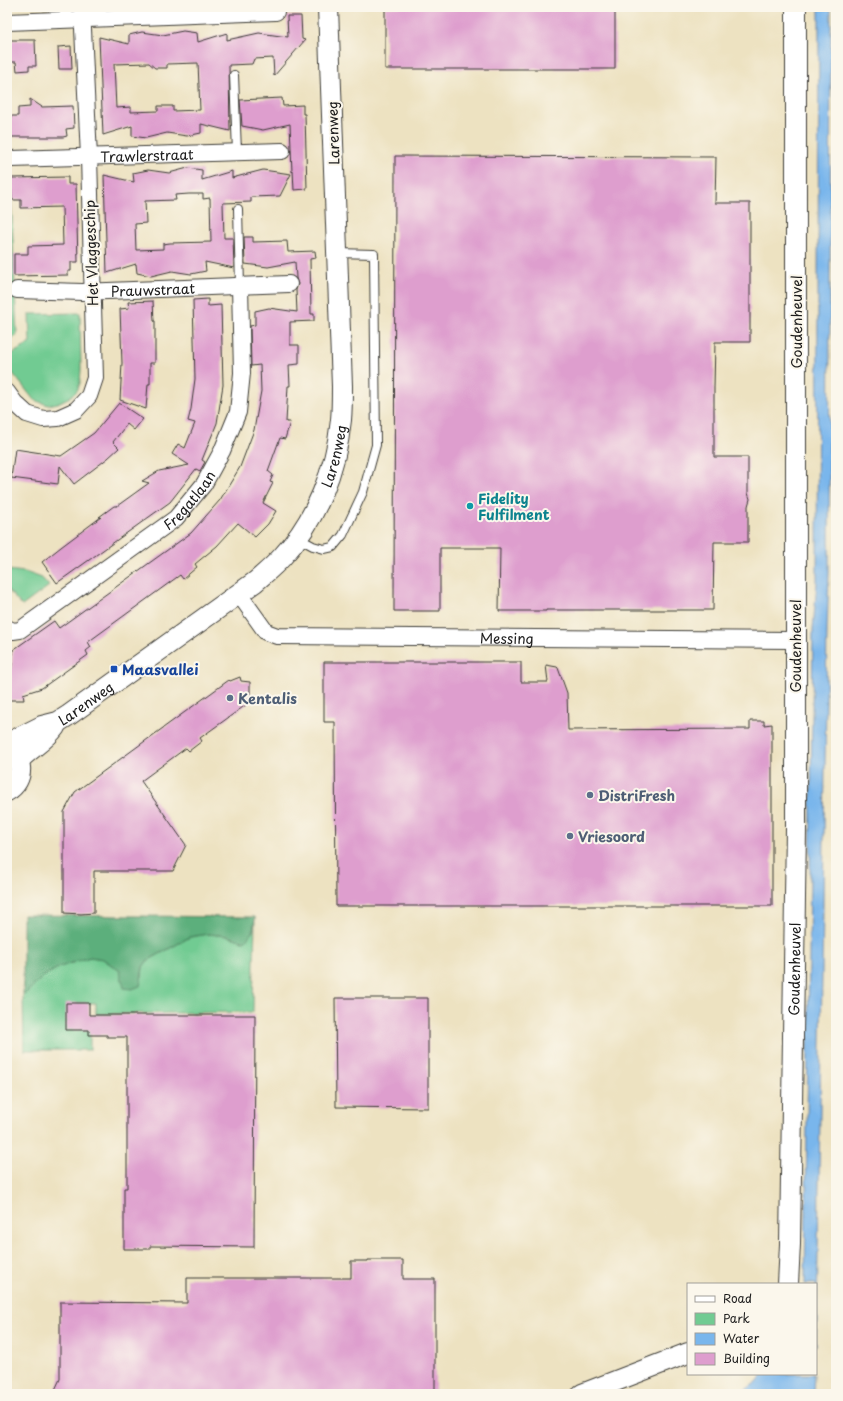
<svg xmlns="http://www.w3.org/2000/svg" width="843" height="1401" viewBox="0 0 843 1401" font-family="'Playpen Sans',sans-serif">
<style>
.green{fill:#71cb92;stroke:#467457}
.forest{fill:#5caf7c;stroke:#3c664c}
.water{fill:#79b6ec;stroke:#4a6984}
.building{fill:#de9ece;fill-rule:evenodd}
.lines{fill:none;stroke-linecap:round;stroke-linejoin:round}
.service-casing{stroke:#3b3a35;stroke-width:10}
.minor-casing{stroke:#3b3a35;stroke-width:18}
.tertiary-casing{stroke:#3b3a35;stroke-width:22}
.service{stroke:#fff;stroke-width:8}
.minor{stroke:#fff;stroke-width:16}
.tertiary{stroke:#fff;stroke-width:20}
.culture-dot{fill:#0f9aa8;stroke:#fbf7ec;stroke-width:1.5}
.transit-dot{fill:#1a4fb4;stroke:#fbf7ec;stroke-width:1.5}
.service-dot{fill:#5c6f8a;stroke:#fbf7ec;stroke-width:1.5}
.labels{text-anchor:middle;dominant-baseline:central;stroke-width:4;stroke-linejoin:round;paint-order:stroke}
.street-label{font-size:14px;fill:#1c1c1c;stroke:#fbf7ec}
.culture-label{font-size:14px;font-weight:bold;fill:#0d838f;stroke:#fbf7ec;text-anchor:start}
.transit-label{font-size:14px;font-weight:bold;fill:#164399;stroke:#fbf7ec;text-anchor:start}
.service-label{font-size:14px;font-weight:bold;fill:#4e5e75;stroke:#fbf7ec;text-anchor:start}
</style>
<rect width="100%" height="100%" fill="#fbf7ec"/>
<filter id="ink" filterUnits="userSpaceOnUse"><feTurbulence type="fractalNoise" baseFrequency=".025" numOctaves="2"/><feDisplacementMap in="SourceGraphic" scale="8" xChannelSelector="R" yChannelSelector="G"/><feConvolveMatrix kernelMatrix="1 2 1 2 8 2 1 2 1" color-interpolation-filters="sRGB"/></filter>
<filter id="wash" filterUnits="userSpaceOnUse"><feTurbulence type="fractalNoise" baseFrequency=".012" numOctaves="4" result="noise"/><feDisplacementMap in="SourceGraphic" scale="16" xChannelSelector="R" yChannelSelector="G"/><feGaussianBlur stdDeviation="0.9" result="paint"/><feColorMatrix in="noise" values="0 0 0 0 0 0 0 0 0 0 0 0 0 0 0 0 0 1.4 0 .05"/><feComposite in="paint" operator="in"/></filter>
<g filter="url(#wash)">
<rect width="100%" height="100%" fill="#ede2c1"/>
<path class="green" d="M7,90l3,70h-3z
M7,171h3l7,164 -10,9z
M80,313l1,56 -1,14 -3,8 -7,6 -12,6 -10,2 -14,-5 -27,-34v-9l23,-14 -1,-29z
M7,570l18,2 17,6 7,8 -27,20 -15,-17z
M255,917l-2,95 -157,2v-11h-20l14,27v20h-66l-1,-54 20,-20 17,-9 30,-10 13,2 17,12 22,6 1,-10 4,-6 43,-24 18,-3 20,2 15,5 10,-10z"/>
<path class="forest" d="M23,915l232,2 -2,14 -7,9 -3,1 -15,-5 -20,-2 -18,3 -43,24 -4,6 -3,19 -8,3 -8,-1 -4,-17 -17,-12 -13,-2 -30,10 -16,9 -21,20z"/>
<path class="water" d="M819,7h12l-2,565 -2,57 -10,692 -1,25v-62h-11l8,-655 4,-47z
M763,1374h51l-1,20h-74l18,-12z"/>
<g id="blocks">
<path class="building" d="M385,7h230v62h-230z
M287,16h14l1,23 3,1 -31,36 -1,-18 -19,1 -2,5 -23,1 1,66 -29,-7v9l-14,3 -20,-3 -21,5 -14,-2v-10l-29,9 -4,-98 30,7v-9l13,-3 21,3 20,-4 14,2 1,9 29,-9v7l32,-7 29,4zM149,63l6,5h12v-4l31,-1 2,47 -27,1v-5h-15v5l-27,1v-5l-15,1 -2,-44z
M7,40h28l1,26h-7v4l-12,1 -1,-9h-9z
M71,46l1,23h-13l-1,-22z
M282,98l1,8 20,-1v9h2l2,75 -13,1 -1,-19 -1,1 -2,-48 -27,6 -21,-4 -2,-26z
M30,99l12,8 31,-1 1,22 -8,1 1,7 -4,1h-53l-1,-21h9v-8l12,-1z
M395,156l321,1 -1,46h35v139h-35l-1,46v69h34v36l2,6 -2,7v36h-34l-1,68h-167v1h-47l1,-63h-60v63h-46z
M188,168l14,2v10l30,-9v7l31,-8 28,4 -11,22 -29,1v5l-28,1 1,35h9l1,30 -29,-6 1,9 -15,3 -19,-3 -21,5 -14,-3 -1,-9 -29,9 -3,-98 30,7 -1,-9 15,-3 21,3zM189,194h14v5l7,-1 1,44 -41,1 -7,1v5l-27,1 -1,-26 11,-1 -1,-22 31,-1 -1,-5z
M68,177v7h8l2,78h-7v9h-3v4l-54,1v-22h14v-8l35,-1 -1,-38 -41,1v-8h-9l-1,-22z
M244,237h9v5l34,-1 1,11 27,-1 1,7 -6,1 1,55h3v7l-24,1v23h9v19l-10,1 1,21h-2l-2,36h4l-5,17 -5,-1 -12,33 5,4 -3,7 3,1 -10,20 13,8 -8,13 -13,13 -17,-14 -21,23 -22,18 2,3 -14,12 -3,-4 -92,67 3,5 -5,4 2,4 -46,33 -19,6 1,6h-15l4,-50 41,-29 5,7 132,-95 29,-33 20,-33 14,-37 7,-39 -1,-26 -9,1 -1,-40 5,-1v-14l14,-3 28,4 -1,-22 2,-6 -2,-6 -1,-16 -27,5 -23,-3z
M208,299v7l13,-1 2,80 -6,38 -15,37 3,2 -5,9 -4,-2 -26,33 -113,81 -15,-21 19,-15 40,-30h-2l15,-11h3l32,-23 -7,-2 17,-10 30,-6 -17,-11 6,-10 7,4 10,-25 -7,-2 3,-12 4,-30 -2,-79z
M153,301l1,20h1v42h-5v21h-2l-2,25 -26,-9 2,-37 -2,-54 9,-1 -1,-6z
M119,403l24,16 -9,11 -7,-6 -14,18 6,6 -11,10 -34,26 -14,-18 -2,18 -47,-6 4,-29 46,7 33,-23z
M324,662h197v20h27l-2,-17 11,2 1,1 9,25 1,37 182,-1v-8h14v4l8,-1v182h-436l-1,-184h-11z
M240,677l1,4 9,1v20l-50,36 2,3 -13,10 -3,-3 -45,33 45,64 -13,26h-79v42l-13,1 -17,-1v-101l11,-20 154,-112 1,1z
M335,998h93v110l-92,-1z
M66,1003h23v12h166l-1,232 -104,-1v3h-26v-61h3v-151h-20v-2h-18v-5h-23z
M368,1260h35v19h32v115h-382l7,-15v-77l127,1v-25h164v-17h17z"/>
</g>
</g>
<g filter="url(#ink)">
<use href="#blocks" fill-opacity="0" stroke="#3b3a35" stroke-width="1"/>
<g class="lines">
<g class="service-casing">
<path id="service" d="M234,75l3,77
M238,209l2,77
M298,538l15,8 11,3 9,-2 10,-12 20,-43 13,-47 -2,-191 -37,-1"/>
</g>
<g class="minor-casing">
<g id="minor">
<path d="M7,22l269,-10"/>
<path id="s1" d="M11,159l271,-8"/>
<path id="s2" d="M17,290l65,2 207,-8"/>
<path d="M7,392l8,11 12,11 16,5 15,-1 18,-8 13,-14 6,-18 -6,-221 -7,-150"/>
<path id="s3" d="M239,594l27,38 11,4 518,4"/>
<path id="s4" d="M7,628l6,3 7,-1 156,-112 28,-34 18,-33 16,-39 4,-39 -2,-87"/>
</g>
</g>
<g class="tertiary-casing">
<g id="tertiary">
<path d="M7,745c16,12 19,35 0,46"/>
<path id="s5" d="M8,745l6,-5 28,-14 16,-4 11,-7 186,-133c9,-8 19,-16 27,-25 34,-37 54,-87 59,-137 1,-11 1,-23 1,-34l-14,-379"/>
<path d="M19,760c12,-12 27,-20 36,-33"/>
<path id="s6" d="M788,1284l2,-40 6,-416v-821"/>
<path d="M582,1394l106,-41"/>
</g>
</g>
<use href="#service" class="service"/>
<use href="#minor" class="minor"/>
<use href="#tertiary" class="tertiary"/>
</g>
</g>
<circle class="culture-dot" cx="470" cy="506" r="4"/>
<rect class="transit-dot" x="110" y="665" width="8" height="8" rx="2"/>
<g class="service-dot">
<circle cx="230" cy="698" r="4"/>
<circle cx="590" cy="795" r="4"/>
<circle cx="570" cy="836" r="4"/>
</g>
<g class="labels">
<g class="street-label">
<text transform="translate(333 133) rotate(-92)">Larenweg</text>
<text stroke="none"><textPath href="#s1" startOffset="136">Trawlerstraat</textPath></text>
<text transform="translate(91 253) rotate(-92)">Het Vlaggeschip</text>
<text stroke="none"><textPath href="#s2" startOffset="136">Prauwstraat</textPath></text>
<text transform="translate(796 322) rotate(-90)">Goudenheuvel</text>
<text stroke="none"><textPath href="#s5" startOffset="449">Larenweg</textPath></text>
<text stroke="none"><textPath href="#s4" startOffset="228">Fregatlaan</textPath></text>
<text stroke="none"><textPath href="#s3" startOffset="288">Messing</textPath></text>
<text transform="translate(795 646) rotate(-90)">Goudenheuvel</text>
<text stroke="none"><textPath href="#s5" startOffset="89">Larenweg</textPath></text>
<text stroke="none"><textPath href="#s6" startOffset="315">Goudenheuvel</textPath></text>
</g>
<g class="culture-label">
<text x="478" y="498">Fidelity<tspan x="478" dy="16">Fulfilment</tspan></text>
</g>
<g class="transit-label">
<text x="122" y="669">Maasvallei</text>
</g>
<g class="service-label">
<text x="238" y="698">Kentalis</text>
<text x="598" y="795">DistriFresh</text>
<text x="578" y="836">Vriesoord</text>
</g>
</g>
<rect width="843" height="1401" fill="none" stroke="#fbf7ec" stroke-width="24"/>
<rect x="687" y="1283" width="130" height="92" fill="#fbf7ec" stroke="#a29f99"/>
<rect x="695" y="1296" width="20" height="6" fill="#ffffff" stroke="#a29f99"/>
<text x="723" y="1303" font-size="12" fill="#1c1c1c">Road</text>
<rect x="695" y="1313" width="20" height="12" fill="#71cb92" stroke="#a29f99"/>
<text x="723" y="1323" font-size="12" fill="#1c1c1c">Park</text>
<rect x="695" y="1333" width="20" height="12" fill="#79b6ec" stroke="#a29f99"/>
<text x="723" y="1343" font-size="12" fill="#1c1c1c">Water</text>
<rect x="695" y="1353" width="20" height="12" fill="#de9ece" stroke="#a29f99"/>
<text x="723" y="1363" font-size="12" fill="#1c1c1c">Building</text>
</svg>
